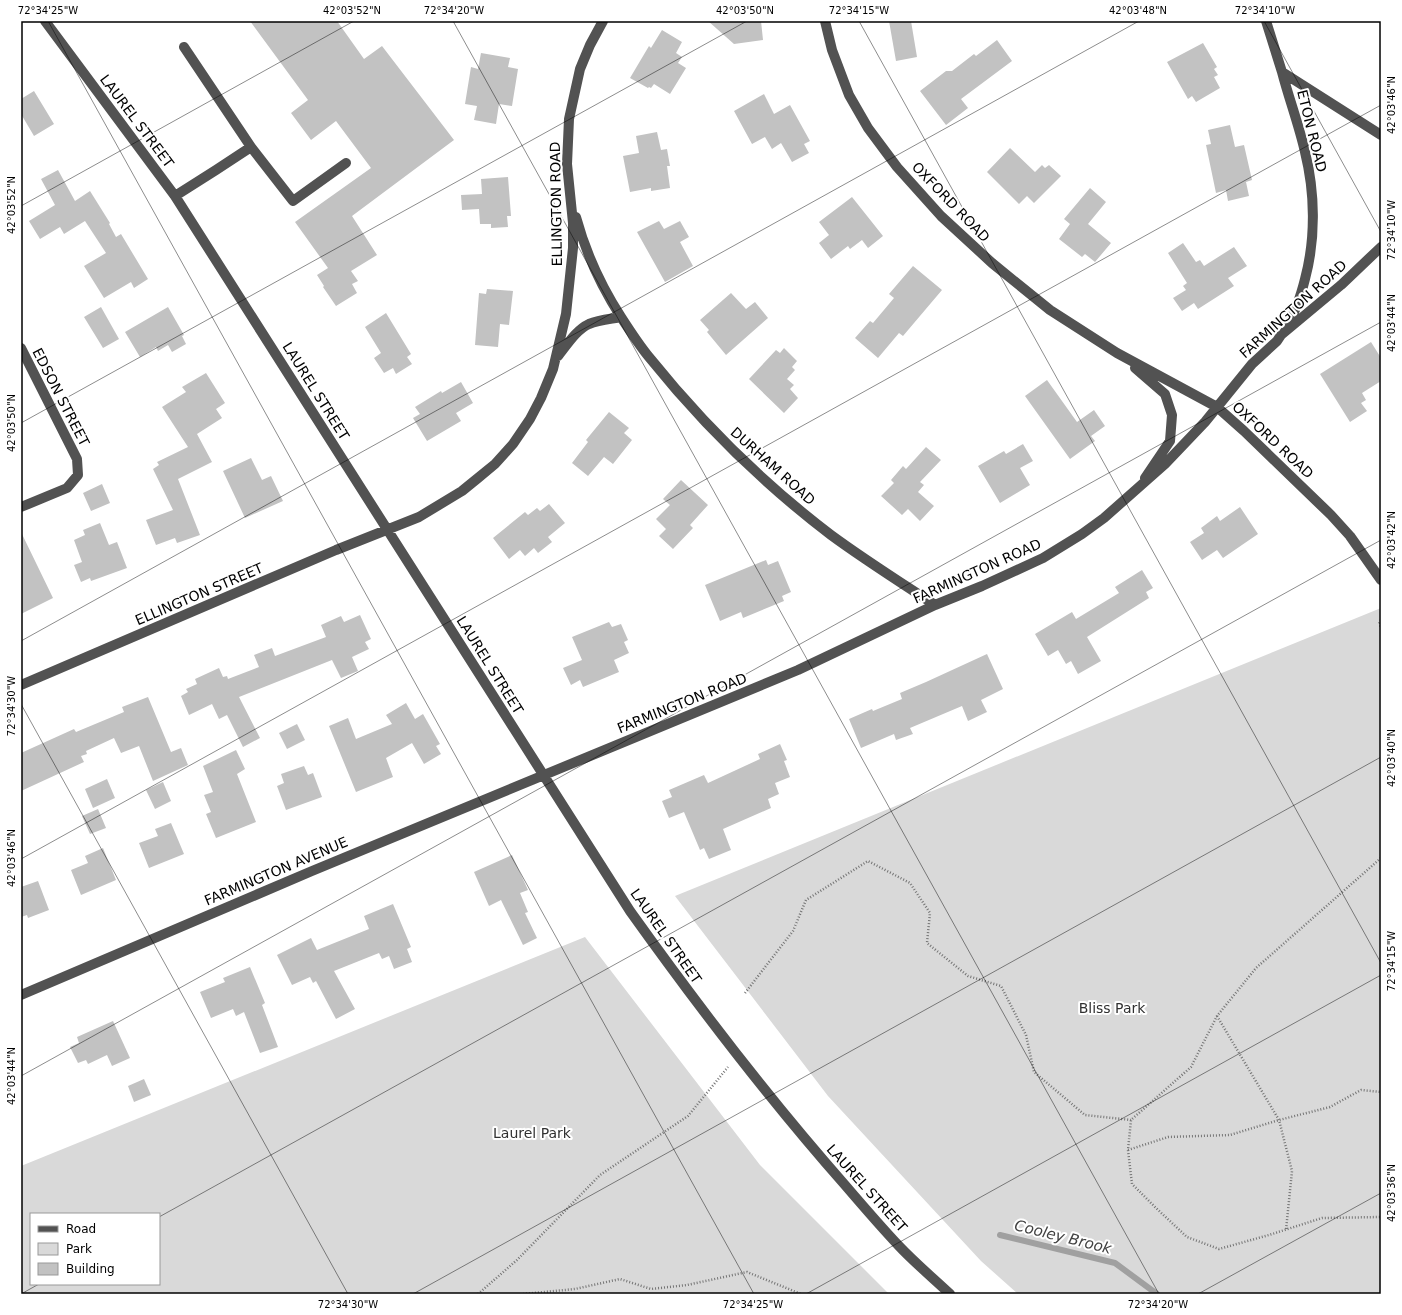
<svg xmlns="http://www.w3.org/2000/svg" width="1402" height="1315" viewBox="0 0 1402 1315" font-family="'DejaVu Sans',sans-serif">
<style>
.green{fill:#d9d9d9;fill-rule:evenodd}
.lines{fill:none;stroke-linecap:round;stroke-linejoin:round}
.stream{stroke:#a0a0a0;stroke-width:6}
.building{fill:#c2c2c2}
.path{stroke:#747474;stroke-width:2.5;stroke-dasharray:1 2;stroke-linecap:butt}
.minor{stroke:#525252;stroke-width:10}
.ticks{fill:none;stroke:#000;stroke-width:1;stroke-opacity:0.45}
.labels{text-anchor:middle;dominant-baseline:central;stroke-width:4;stroke-linejoin:round;paint-order:stroke}
.street-label{font-size:14px;fill:#000;stroke:#fff}
.park-label{font-size:14px;fill:#303030;stroke:#fff}
.water-label{font-size:15px;font-style:italic;fill:#414141;stroke:#fff}
.neatline{fill:none;stroke:#000;stroke-width:1.5}
.ticks-label{font-size:10px;text-anchor:middle;fill:#000}
</style>
<rect width="100%" height="100%" fill="#fff"/>
<path class="green" d="M1381,608v686h-363l-37,-33 -153,-165 -153,-200z
M585,937l175,228 129,129h-868v-128zM31,1214h128v70h-128z"/>
<g class="lines">
<path class="stream" d="M1000,1235l115,28 42,31"/>
</g>
<path class="building" d="M250,21h87l27,38 18,-13 72,94 -102,76 25,39 -26,16 7,10 -6,3 5,9 -21,13 -13,-19 1,-1 -7,-11 11,-7 -33,-46 76,-54 -35,-47 -25,19 -20,-27 17,-13z
M708,21h53l2,19 -29,4z
M889,21h22l6,36 -21,4z
M662,30l20,12 -6,11 6,4 -4,6 8,5 -16,26 -16,-10 -3,4 -2,-1 -1,1 -18,-10 19,-32 2,2z
M997,40l15,21 -51,38 7,9 -22,17 -26,-34 26,-20h6l22,-17 2,2z
M1203,43l14,24 -3,2 4,6 -4,2 6,11 -24,14 -4,-6 -4,3 -21,-37z
M481,53l29,5 -2,9 10,2 -6,37 -13,-2 -3,20 -22,-4 3,-14 -12,-2 6,-37 7,2z
M34,91l20,33 -20,12 -13,-22v-15z
M764,94l10,20 16,-9 20,36 -6,3 5,9 -17,9 -11,-19 -9,6 -7,-12 -13,7 -18,-33z
M1230,125l5,22 9,-2 8,35 -6,2 3,14 -21,5 -2,-11 -10,3 -10,-48 5,-1 -3,-14z
M657,132l4,18 6,-1 3,17h-3l3,22 -19,3v-3l-21,4 -7,-36 16,-3 -3,-17z
M1010,148l25,24 7,-7 3,3 4,-3 12,11 -27,27 -7,-7 -8,8 -32,-32z
M58,170l17,31 15,-10 20,32 -1,1 7,13 5,-3 27,45 -14,9 -3,-6 -27,16 -20,-32 22,-13 -21,-32 -21,13 -4,-7 -20,12 -11,-18 26,-16 -14,-26z
M508,177l3,39h-4l1,11 -17,1v-4h-11l-1,-15 -17,1 -1,-15 21,-1 -1,-15z
M1090,188l16,14 -18,22 23,19 -16,19 -10,-8 -3,3 -23,-18 11,-15 -6,-5z
M852,197l31,39 -15,12 -6,-8 -12,9 -2,-3 -17,13 -12,-16 10,-8 -10,-13z
M659,221l5,8 16,-8 9,16 -9,5 13,24 -28,16 -28,-50z
M1183,243l13,19 4,-2 4,6 30,-19 13,19 -19,12 6,8 -36,23 -4,-6 -12,8 -9,-13 13,-8 -3,-4 4,-3 -19,-30z
M913,266l29,24 -39,46 -4,-3 -21,25 -23,-20 15,-17 3,2 21,-25 -5,-4z
M487,289l26,2 -4,34 -9,-1 -2,23 -23,-2 4,-52 7,1z
M731,293l15,16 9,-7 13,16 -42,37 -19,-23 2,-2 -9,-10z
M101,307l18,32 -16,9 -19,-31z
M168,307l16,28 -2,1 4,8 -14,8 -4,-7 -10,6 -2,-4 -16,10 -15,-25z
M386,313l25,41 -4,3 5,7 -16,10 -3,-6 -9,5 -10,-15 7,-5 -16,-26z
M1371,342l10,16v23l-19,12 4,7 -5,3 6,8 -17,11 -30,-48z
M784,348l13,13 -5,6 3,3 -8,9 7,6 -4,4 8,9 -14,15 -35,-34 27,-29 4,3z
M206,373l19,30 -9,6 6,9 -25,16 15,28 -34,17 22,56 -23,8 -2,-5 -19,7 -10,-25 27,-10 -20,-41 6,-4 -2,-3 31,-15 -26,-40 24,-15 -4,-5z
M1047,380l30,42 17,-12 11,16 -14,10 4,5 -25,18 -45,-63z
M461,382l12,21 -17,10 5,8 -34,20 -14,-23 7,-4 -5,-7 26,-16 1,2z
M609,412l20,16 -5,5 8,7 -19,24 -9,-7 -16,19 -16,-13 16,-21 -2,-2z
M1023,444l10,17 -13,7 10,17 -30,18 -22,-37 26,-15 2,3z
M926,447l15,13 -21,22 4,3 -6,7 16,14 -14,15 -12,-12 -6,6 -21,-19 13,-13 -3,-3 12,-14 3,3z
M251,458l11,22 9,-4 12,25 -38,17 -22,-47z
M681,480l27,25 -18,20 3,3 -20,21 -14,-13 7,-7 -10,-10 14,-14 -7,-6z
M102,484l8,19 -19,8 -8,-18z
M549,504l16,19 -17,14 4,5 -14,11 -4,-5 -9,8 -5,-6 -11,9 -16,-21 32,-26 3,3 9,-7 3,3z
M1240,507l18,27 -35,24 -6,-8 -15,10 -12,-18 14,-9 -3,-5 16,-12 3,5z
M100,523l9,22 8,-3 10,26 -36,13 -1,-3 -9,4 -7,-17 8,-3 -8,-22 11,-5 -2,-5z
M21,532l32,66 -32,16z
M766,560l2,5 10,-4 13,31 -9,4 2,5 -41,17 -2,-6 -21,9 -15,-36z
M1142,570l11,18 -7,4 3,6 -62,39 14,24 -23,13 -7,-13 -5,3 -8,-14 -10,6 -13,-22 37,-22 4,7 43,-26 -4,-6z
M360,615l11,24 -6,3 4,7 -17,8 6,14 -17,7 -9,-18 -93,37 21,41 -17,9 -16,-32 -8,4 -7,-15 -23,11 -8,-19 7,-4 -2,-3 11,-5 -2,-5 24,-11 4,9 4,-1 1,3 31,-12 -5,-12 18,-7 3,8 51,-19 -5,-12 20,-9 3,6z
M609,622l3,5 9,-3 7,16 -4,2 5,11 -15,7 5,12 -36,15 -3,-7 -9,5 -8,-17 19,-8 -10,-23z
M987,654l16,35 -22,11 6,12 -19,9 -6,-15 -52,22 3,6 -17,6 -2,-6 -33,14 -12,-29 23,-10 1,2 29,-12 -2,-6 26,-11z
M148,697l23,55 10,-4 7,17 -35,16 -14,-35 -18,7 -7,-15 -28,13 1,3 -6,2 3,6 -63,29v-38l53,-24 2,3 48,-20 -2,-5z
M406,703l9,16 8,-5 17,30 -4,2 5,8 -17,10 -12,-21 -26,15 7,19 -37,15 -27,-66 19,-8 8,21 36,-15 -6,-9z
M297,724l8,16 -18,9 -8,-16z
M780,744l7,16 -3,1 6,16 -15,6 4,11 -11,5 3,9 -48,21 8,21 -22,9 -5,-11 -4,2 -16,-38 -15,6 -7,-17 10,-4 -3,-7 35,-15 4,8 52,-24 -2,-5z
M236,750l9,19 -8,5 19,48 -40,16 -10,-24 5,-2 -7,-17 9,-3 -10,-26z
M304,766l4,9 5,-2 9,24 -36,13 -9,-24 7,-3 -3,-9z
M107,779l8,19 -22,10 -8,-19z
M163,782l8,19 -16,8 -9,-19z
M98,809l8,19 -16,6 -8,-18z
M171,823l13,31 -35,14 -10,-25 19,-7 -3,-7z
M103,848l13,32 -35,15 -10,-25 17,-7 -3,-7z
M512,855l16,35 -8,3 8,19 -3,1 12,25 -14,7 -22,-45 -12,6 -15,-34z
M38,881l11,29 -21,8 -1,-3 -6,2v-30z
M393,904l18,43 -4,2 5,13 -18,7 -5,-13 -7,3 -3,-6 -45,18 21,38 -19,10 -20,-38 -3,2 -3,-6 -18,8 -15,-30 34,-17 6,12 52,-21 -5,-13z
M250,967l15,36 -3,2 16,42 -18,6 -16,-41 -8,4 -3,-7 -22,9 -11,-26 25,-10 -2,-4z
M113,1021l17,37 -18,8 -5,-11 -19,9 -2,-4 -8,3 -8,-16 9,-4 -2,-6z
M144,1079l7,16 -17,7 -6,-16z"/>
<g class="lines">
<path class="path" d="M1381,620l-2,4 2,3
M1381,858l-125,110 -39,48 -26,51 -60,53 -3,30 4,34 24,24 31,29 32,12 50,-14 53,-17 59,-1
M745,993l48,-62 13,-31 62,-39 42,22 20,30 -3,30 41,33 33,10 25,49 8,37 51,43 46,5
M1217,1016l62,104 13,51 -6,59
M1128,1150l40,-13 62,-2 49,-15 51,-13 31,-17 20,2
M478,1294l39,-34 83,-85 88,-59 40,-49
M523,1294l52,-5 45,-10 31,10 36,-4 60,-13 54,22"/>
<path class="minor" d="M45,21l130,175 455,715c68,95 138,187 215,274 18,21 36,42 54,61 16,17 34,32 51,48
M825,21l7,29 17,45 19,33 29,39 44,49 51,47 58,47 67,43 100,54 27,24 87,84 19,21 31,44
M1266,21l16,51 99,63
M1282,72c7,27 17,53 23,80 10,40 11,86 0,127 -4,16 -9,33 -19,48
M251,147l42,54 53,-38
M175,196l41,-26 35,-23 -67,-100
M576,217c10,37 25,69 45,100
M21,348l56,111 1,16 -11,13 -46,19
M558,356c9,-11 18,-26 31,-32 10,-4 22,-5 32,-7 9,14 18,28 28,40 53,66 115,127 182,178 34,25 69,47 104,70
M1135,368l30,26 7,21 -2,26 -25,37
M21,685l315,-135 83,-33 43,-26 16,-13 17,-14 18,-20 17,-25 11,-21 12,-29 13,-55 7,-66v-25l-6,-59 2,-45 11,-50 10,-24 13,-24
M21,995l291,-124 486,-201 137,-65 47,-19 61,-28 39,-24 22,-16 61,-54 40,-42 47,-58 25,-23 4,-6 60,-50 40,-38"/>
</g>
<path class="ticks" d="M48,21l706,1273M453,21l706,1273M859,21l522,942M1264,21l117,211M21,206l333,-185M21,423l726,-402M21,641l1118,-620M21,704l327,590M21,859l1360,-754M21,1076l1360,-754M159,1217l1222,-677M21,1294l18,-10M413,1294l968,-537M806,1294l575,-319M1198,1294l183,-101"/>
<g class="labels">
<g class="street-label">
<text transform="translate(137 121) rotate(53)">LAUREL STREET</text>
<text transform="translate(1312 131) rotate(76)">ETON ROAD</text>
<text transform="translate(951 202) rotate(46)">OXFORD ROAD</text>
<text transform="translate(556 204) rotate(-91)">ELLINGTON ROAD</text>
<text transform="translate(1293 309) rotate(-42)">FARMINGTON ROAD</text>
<text transform="translate(316 391) rotate(58)">LAUREL STREET</text>
<text transform="translate(61 397) rotate(63)">EDSON STREET</text>
<text transform="translate(1273 440) rotate(43)">OXFORD ROAD</text>
<text transform="translate(773 466) rotate(42)">DURHAM ROAD</text>
<text transform="translate(977 571) rotate(-24)">FARMINGTON ROAD</text>
<text transform="translate(199 594) rotate(-23)">ELLINGTON STREET</text>
<text transform="translate(490 665) rotate(58)">LAUREL STREET</text>
<text transform="translate(682 703) rotate(-22)">FARMINGTON ROAD</text>
<text transform="translate(276 871) rotate(-23)">FARMINGTON AVENUE</text>
<text transform="translate(666 936) rotate(55)">LAUREL STREET</text>
<text transform="translate(867 1188) rotate(48)">LAUREL STREET</text>
</g>
<g class="park-label">
<text x="1112" y="1008">Bliss Park</text>
<text x="532" y="1133">Laurel Park</text>
</g>
<g class="water-label">
<text transform="translate(1063 1237) rotate(14)">Cooley Brook</text>
</g>
</g>
<rect width="1402" height="1315" fill="none" stroke="#ffffff" stroke-width="44"/>
<rect x="30" y="1213" width="130" height="72" fill="#ffffff" stroke="#999999"/>
<rect x="38" y="1226" width="20" height="6" fill="#525252" stroke="#999999"/>
<text x="66" y="1233" font-size="12" fill="#000000">Road</text>
<rect x="38" y="1243" width="20" height="12" fill="#d9d9d9" stroke="#999999"/>
<text x="66" y="1253" font-size="12" fill="#000000">Park</text>
<rect x="38" y="1263" width="20" height="12" fill="#c2c2c2" stroke="#999999"/>
<text x="66" y="1273" font-size="12" fill="#000000">Building</text>
<rect x="22" y="22" width="1358" height="1271" class="neatline"/>
<g class="ticks-label">
<text x="48" y="14">72°34'25"W</text>
<text x="352" y="14">42°03'52"N</text>
<text x="454" y="14">72°34'20"W</text>
<text x="745" y="14">42°03'50"N</text>
<text x="859" y="14">72°34'15"W</text>
<text x="1138" y="14">42°03'48"N</text>
<text x="1265" y="14">72°34'10"W</text>
<text transform="translate(1391 105) rotate(-90)" y="4">42°03'46"N</text>
<text transform="translate(11 205) rotate(-90)" y="4">42°03'52"N</text>
<text transform="translate(1391 230) rotate(-90)" y="4">72°34'10"W</text>
<text transform="translate(1391 323) rotate(-90)" y="4">42°03'44"N</text>
<text transform="translate(11 423) rotate(-90)" y="4">42°03'50"N</text>
<text transform="translate(1391 540) rotate(-90)" y="4">42°03'42"N</text>
<text transform="translate(11 706) rotate(-90)" y="4">72°34'30"W</text>
<text transform="translate(1391 758) rotate(-90)" y="4">42°03'40"N</text>
<text transform="translate(11 858) rotate(-90)" y="4">42°03'46"N</text>
<text transform="translate(1391 961) rotate(-90)" y="4">72°34'15"W</text>
<text transform="translate(11 1076) rotate(-90)" y="4">42°03'44"N</text>
<text transform="translate(1391 1193) rotate(-90)" y="4">42°03'36"N</text>
<text x="348" y="1308">72°34'30"W</text>
<text x="753" y="1308">72°34'25"W</text>
<text x="1158" y="1308">72°34'20"W</text>
</g>
</svg>
